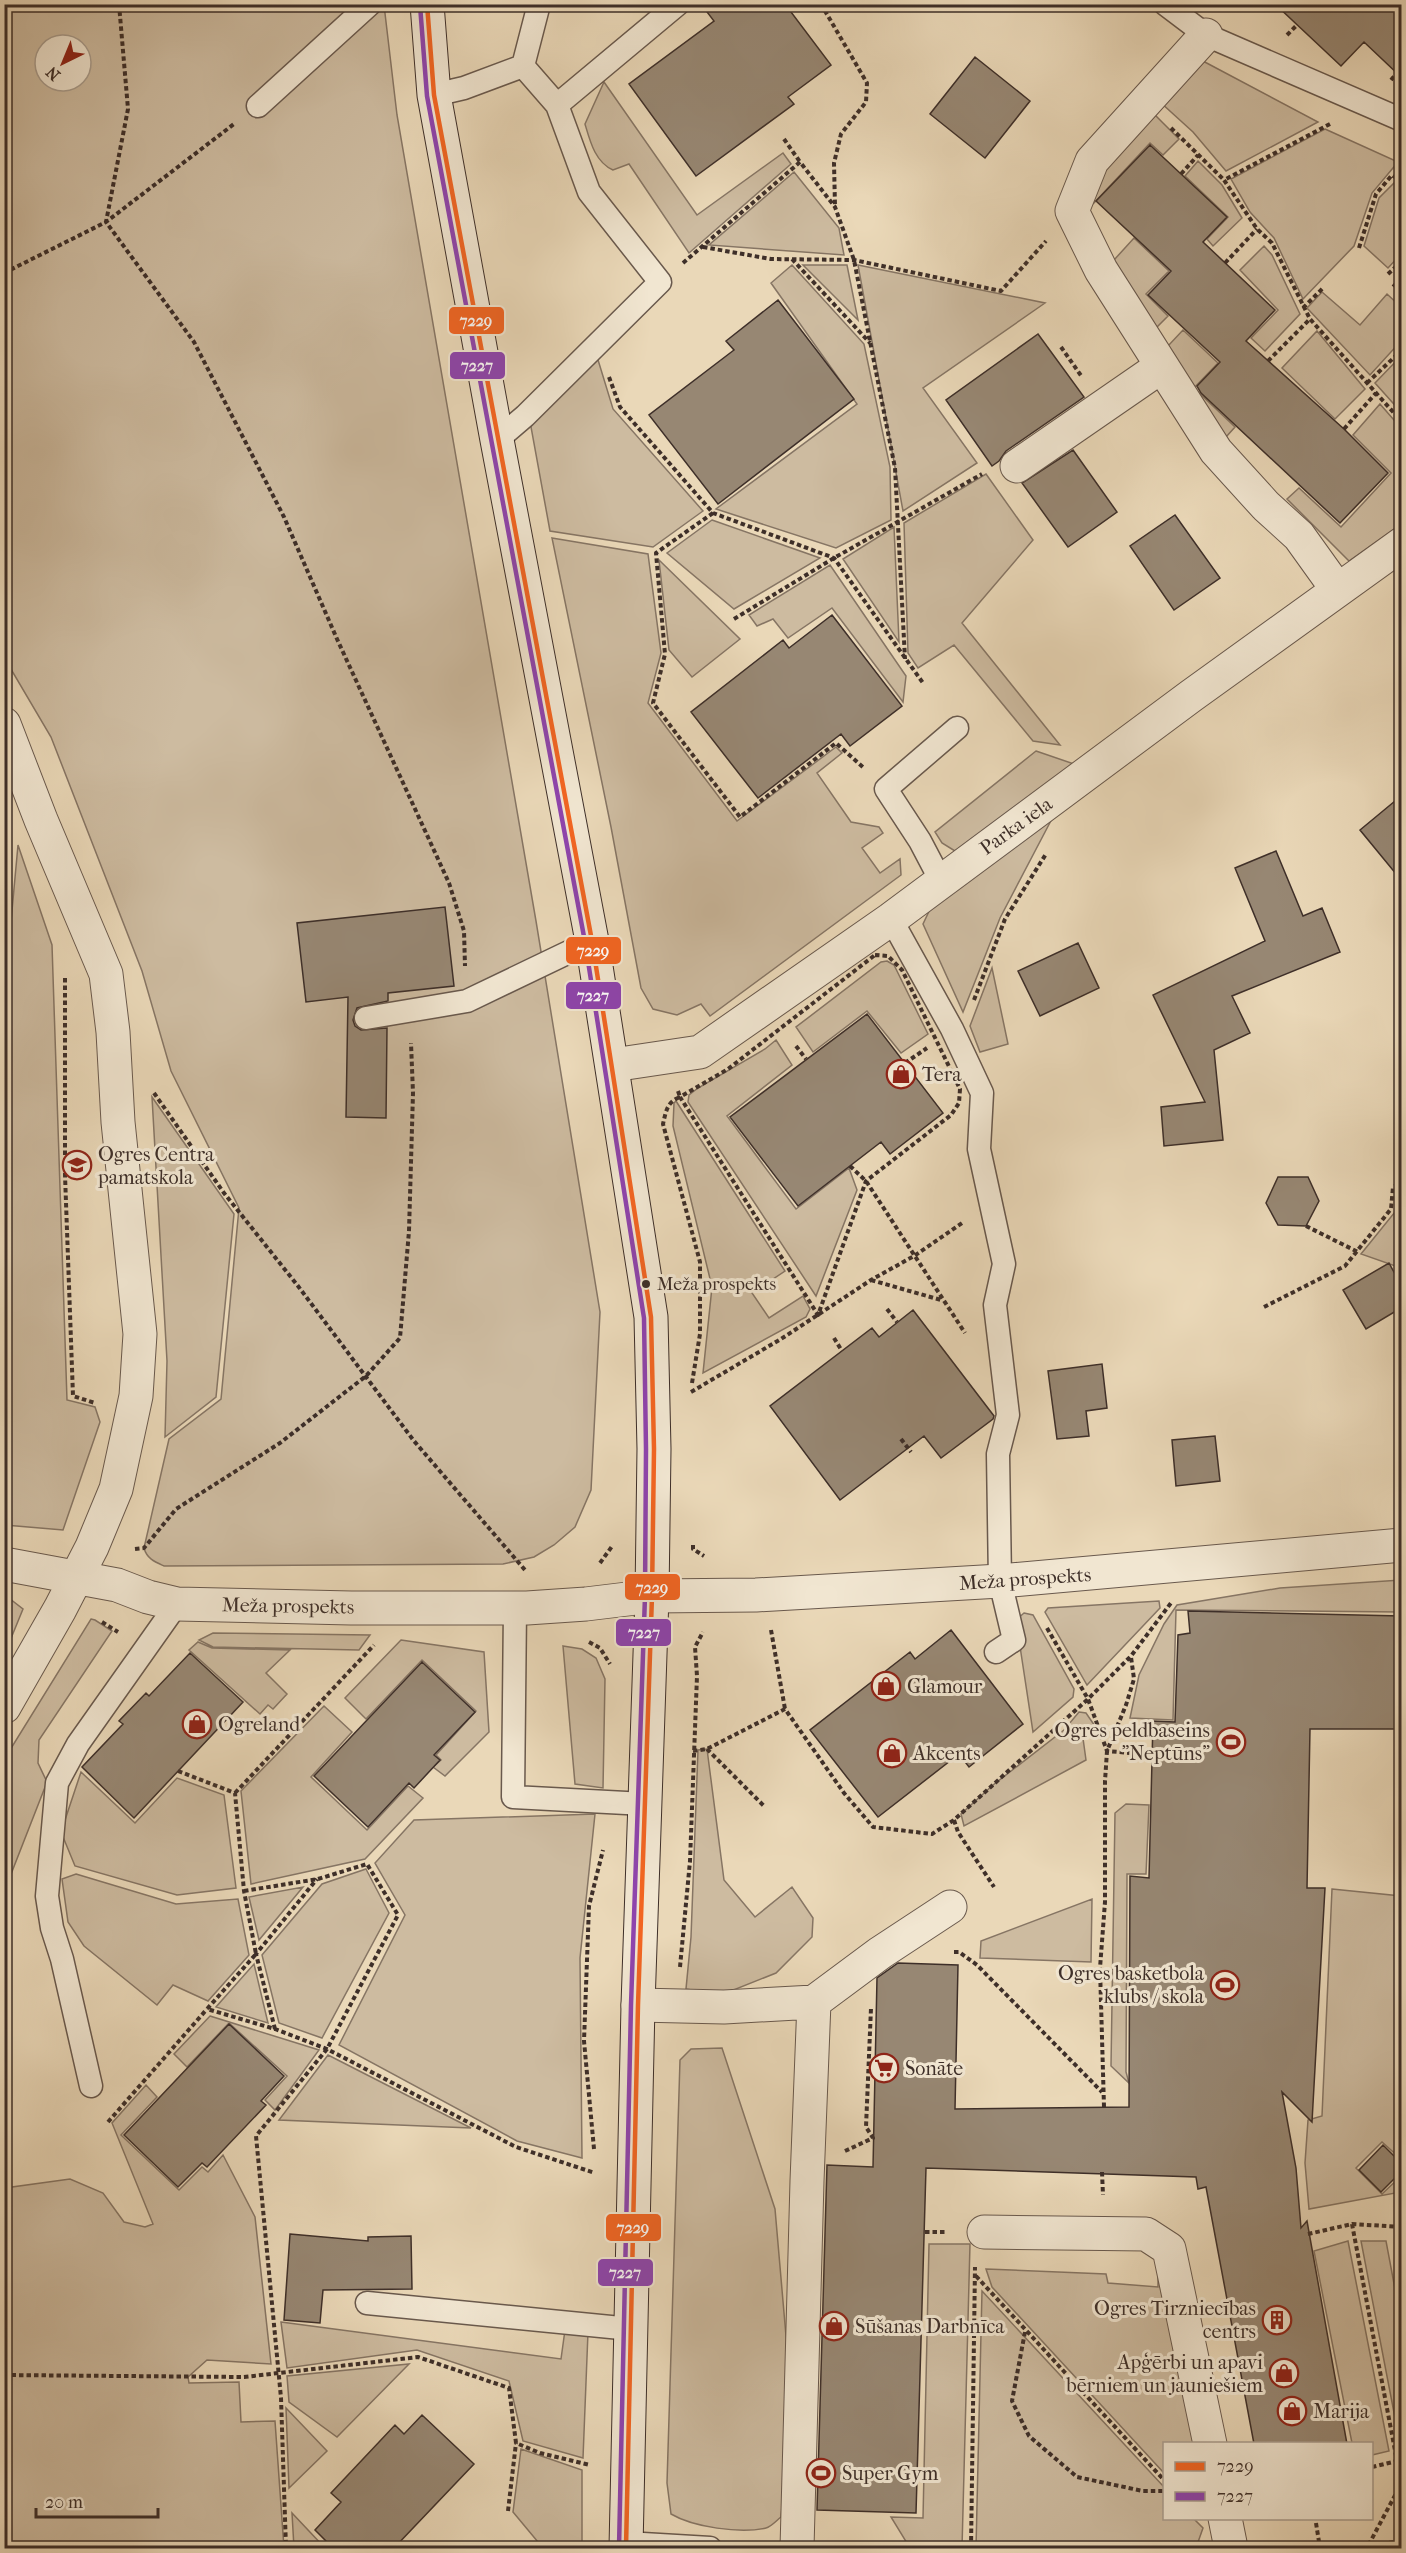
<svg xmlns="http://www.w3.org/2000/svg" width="1406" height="2553" viewBox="0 0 1406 2553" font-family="'IM FELL French Canon',serif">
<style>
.green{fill:#cdbba0;stroke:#867564;stroke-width:1.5;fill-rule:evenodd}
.building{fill:#978773;stroke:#3e2f29;stroke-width:1.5}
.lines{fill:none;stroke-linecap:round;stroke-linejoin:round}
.lane-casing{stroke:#69594d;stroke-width:25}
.street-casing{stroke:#69594d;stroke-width:35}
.secondary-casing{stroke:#3e2f29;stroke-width:35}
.path{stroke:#3e2f29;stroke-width:4;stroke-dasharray:4.5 3;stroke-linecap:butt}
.lane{stroke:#f1e6d1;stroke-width:22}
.street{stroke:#f1e6d1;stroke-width:33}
.secondary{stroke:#f1e6d1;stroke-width:33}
.bus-1-casing{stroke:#f1e6d1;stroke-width:9}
.bus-2-casing{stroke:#f1e6d1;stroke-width:9}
.bus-1{stroke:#f26522;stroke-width:4.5}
.bus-2{stroke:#8e44ad;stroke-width:4.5}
.bus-dot{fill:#3e2f29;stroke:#f1e6d1;stroke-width:2}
.labels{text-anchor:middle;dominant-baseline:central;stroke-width:6;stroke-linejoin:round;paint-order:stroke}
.bus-label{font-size:18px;fill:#3e2f29;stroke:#f1e6d1;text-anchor:start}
.street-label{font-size:20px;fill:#3e2f29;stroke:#f1e6d1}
.poi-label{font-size:20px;fill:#3e2f29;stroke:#f1e6d1;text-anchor:start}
.line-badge{stroke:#f1e6d1;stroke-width:2}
.badge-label{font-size:16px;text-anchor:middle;font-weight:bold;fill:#fff}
</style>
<rect width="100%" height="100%" fill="#ead8b8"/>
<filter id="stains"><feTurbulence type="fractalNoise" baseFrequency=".00333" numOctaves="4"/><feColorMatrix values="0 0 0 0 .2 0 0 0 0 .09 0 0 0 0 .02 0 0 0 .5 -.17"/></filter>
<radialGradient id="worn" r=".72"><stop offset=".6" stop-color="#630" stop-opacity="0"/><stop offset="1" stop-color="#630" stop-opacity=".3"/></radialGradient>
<path class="green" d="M5,5h379l13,110 139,806 64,391 -9,178 -16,37 -21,18 -20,12 -31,7 -339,2c-9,-4 -17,-7 -20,-18l25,-109 52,-40 18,-191 -68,-137 -29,-100 -91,-234 -46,-78zM45,45h36v36h-36z
M1201,60l117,62 -92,49 -33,-39 -33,-30z
M604,82l93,133 86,-62 8,11 -102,89 -60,-89 -16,6c-18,-8 -23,-29 -28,-46z
M1150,110l29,29 -16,16 -13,-12 -56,60 -1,-31z
M1325,129l73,33 -26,31 -18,53 -51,53 -29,-61 -24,-26 -19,-33z
M1198,161l24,24 20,33 -29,28 -6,-7 21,-22 -43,-41z
M794,172l45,56 5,27 -135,-10z
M1396,181l5,4v69l-13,14 -24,-22 15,-48z
M1134,238l35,33 -23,23 22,22 -13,13 -41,-69z
M1264,246l8,9 28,59 -35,37 -14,-13 27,-28 -38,-40z
M792,265l72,79 26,123 1,53 -55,28 -120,-39 141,-105 -86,-121z
M803,265h44l11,55z
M858,265l187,38 -122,85 54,75 -74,48z
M1322,292l38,33 27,-31 14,13v34l-31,34 -63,-67z
M1183,330l35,33 -24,25 41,39 -9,10 -59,-90z
M1317,331l48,58 -30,30 -53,-51z
M595,350l18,59 90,102 -50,36 -103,-16 -21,-115z
M1401,356v56l-26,-29z
M1380,404l21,24v96l-52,37 -62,-62 12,-11 42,39 50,-54 -38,-38z
M986,474l47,66 -71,83 98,122 -27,-4 -79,-96 -36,23 -10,-15 -4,-130z
M712,520l108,38 -86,51 -67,-56z
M894,527l5,115 -56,-83z
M552,538l96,16 13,99 -13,50 89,118 99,-74 6,6 -25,20 34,49 28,5 4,6 -21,15 18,25 20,-14 1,16 -191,141 -9,-12 -24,11 -24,-6 -12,-21 -30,-161z
M659,560l81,79 -48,38 -23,-27z
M830,565l76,111 -3,26 -71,-94 -44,30 -15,-19 -16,7 -8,-11z
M1036,751l38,13 -119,87 -13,-8 -7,-11z
M1055,813l-55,105 -37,94 -40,-88 10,-21z
M18,845l34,100 15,455 28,7 5,15 -37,108 -58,-5 -1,-527z
M887,961l7,4 34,69 -27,19 -34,-42 -54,41 -17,-25 85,-65z
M992,968l16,76 -28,8 -10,-26z
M776,1040l16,25 -65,51 69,93 53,-41 8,22 -41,106 -128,-194 1,-7 9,-7 67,-39z
M152,1097l82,117 -18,183 -51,40 2,-76z
M676,1101l109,170 -33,22 17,25 34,-22 7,13 -4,8 -103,56 9,-86 -39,-161 1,-23z
M1401,1190v78l-40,-14 34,-42z
M1401,1580v32l-225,-2 -3,110 -43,-2 9,-43 25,-51 13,-19 103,-17z
M5,1598l5,1 13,10 -18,44z
M1159,1601l1,7 -73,77 -42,-73 3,-4z
M1024,1613l9,2 41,74 -1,8 -40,35 -17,-112z
M91,1619l4,1 17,11 -73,109 -1,23 9,19 -41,105 -1,10v-139z
M213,1633l157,2 -11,15 -146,-3 -14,-7z
M401,1640l83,12 5,80 -44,44 -12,-9 8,-7 -5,-5 40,-44 -54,-51 -56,59 -21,-21z
M198,1642l14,6 78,2 -24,23 21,21 -14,15 -5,-4 -8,9 -71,-64z
M563,1646l19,3 14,9 9,21 -2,109 -28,-4z
M324,1706l28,26 -41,45 56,53 41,-44 15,12 -58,61 -114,25 -10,-93z
M1079,1712l7,1 13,19 -17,-1 4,29 -122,66 -3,-12 32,-29 71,-55z
M707,1749l17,131 31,37 37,-30 21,31 -1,19 -36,36 -55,22 -35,-6 5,-52 7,-187z
M81,1772l54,51 42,-45 47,17 12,93 -59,7 -102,-29 -14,-34z
M1126,1804l23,1 -3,69h-19l-1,198 3,11 -18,-17 4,-253z
M595,1814l-15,144 2,200 -65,-17 -178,-96 66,-130 -30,-52 39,-43z
M366,1869l23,44 -67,125 -43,-15 -17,-68 60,-71z
M76,1874l100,30 62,-5 11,56 -41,46 -35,-16 -16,20 -73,-59 -16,-24 -6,-43z
M303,1887l-44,53 -10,-43z
M1332,1889l69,7v263l-19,-17 -26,26 26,26 19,-18v16l-92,17 -4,-46 3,-43 14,-4z
M1092,1899l-1,63 -111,-4 1,-17z
M254,1964l14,59 -52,-16z
M210,2016l109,34 -44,60 -10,-10 22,-24 -58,-53 -42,44 -13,-13z
M722,2048l53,161 13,150 -1,93 -6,65c-4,3 -10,10 -15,11 -26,6 -73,-1 -95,-14l-4,-31 13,-423 11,-11z
M328,2055l143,73 -192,-8z
M146,2085l11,12 -36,38 58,55 23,-23 6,5 15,-17 32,62 16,147 -64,-4 -19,17 1,6 50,-1 2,40 34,-1 9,127h-279v-360l65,-9 33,14 21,29 21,5 8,-3 -41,-101z
M1348,2241l41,210 -17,4v-11l-20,-1 -38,-192z
M1361,2241h25l15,80v128z
M929,2244h41l-8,304h-52l-19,-31 32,1z
M986,2269l120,5 2,9 50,4v-11l36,167 -30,1v29l-172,-186z
M982,2291l182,196v31l30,1 9,9 -6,17 -8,3h-213z
M281,2322l280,37 4,-29 23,2 -5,126 -60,-17 -14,-60 -92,-31 -130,18z
M409,2364l-72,73 -48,-35 -2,-26z
M286,2408l41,43 -38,37z
M521,2449l61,21v78h-39l-30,-36z
M292,2513l33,35h-31z"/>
<path class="building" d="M701,4h84l46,61 -43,32 6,7 -98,72 -67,-92 85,-63z
M1275,4h126v73l-37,-35 -23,24z
M975,57l55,44 -45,57 -55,-44z
M1150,145l77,72 -24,25 72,68 -29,31 98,88 44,44 -48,50 -139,-130 -4,-7 23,-24 -72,-67 23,-24 -75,-70z
M778,300l76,99 -136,105 -69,-89 85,-65 -8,-9z
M1038,334l46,63 -78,54 -7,10 -7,5 -46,-66z
M1073,450l44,62 -49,35 -46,-64z
M1175,515l45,63 -46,32 -44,-64z
M832,615l70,91 -52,40 -9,-12 -83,64 -67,-86 92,-72 6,8z
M1401,796v84l-41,-50z
M1276,851l27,65 19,-8 18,44 -108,44 18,37 -36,17 9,90 -59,6 -3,-39 44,-5 -52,-107 112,-54 -30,-73z
M445,907l9,79 -66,7v8l-31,7 -4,12 2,6 6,4 26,-2 -1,90 -40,-1 2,-120 -42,5 -9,-79z
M1078,943l21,45 -59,28 -22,-45z
M867,1014l76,99 -53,41 -9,-12 -83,64 -68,-89z
M1278,1177h30l11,24 -13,25 -28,-1 -12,-22z
M1389,1263l12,22v23l-35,21 -23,-39z
M913,1310l81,106 -1,3 -52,39 -17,-22 -84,64 -70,-94 102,-78 7,9z
M1102,1364l5,44 -21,3 3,25 -32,3 -9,-68z
M1215,1436l5,45 -44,5 -4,-46z
M1188,1611l213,5v113h-91l-3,159h18l-13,234 -30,-30 14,76 5,60 6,-7 40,223h-93l-48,-257 -8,2 -2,-12 -270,-9 -10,345 -99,-3 10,-345 46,2 4,-189 21,-15 60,2 -3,144 174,-2 1,-231 19,2 4,-157 22,1 3,-87 12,-2z
M951,1630l72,94 -54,43 -10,-13 -81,63 -68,-87 100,-78 5,7z
M190,1653l53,49 -109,116 -52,-51 41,-43 -4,-3 27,-28 3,3z
M422,1662l53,50 -41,43 6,5 -26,28 -5,-5 -41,44 -54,-51z
M229,2024l55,52 -23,25 5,4 -59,62 -5,-4 -24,24 -54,-52z
M1383,2145l18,18v9l-20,20 -22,-22z
M290,2234l78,7v-4l43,-1 1,53 -89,1 -3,33 -36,-3z
M422,2415l52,49 -80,84h-61l-18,-18 26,-28 -10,-9 64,-68 9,9z"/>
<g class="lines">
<g class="lane-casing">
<path id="lane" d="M1165,4l41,31 196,85
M434,95l30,-7 59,-22 16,-62
M557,105l121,-101
M258,106l112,-102
M497,440l28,-24 135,-134 -71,-90 -32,-87 -34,-39
M941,881l-21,-40 -34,-52 71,-61
M891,919l61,110 30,64 -3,56 25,115 -9,41 13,110 -10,39 2,127 14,59 -18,12
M366,1018l101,-17 125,-60
M515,1608l-2,189 132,7
M91,2086l-29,-127 -10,-31 -5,-32 10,-113 21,-39 99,-140
M367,2303l264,26
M626,2543l84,5"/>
</g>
<g class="street-casing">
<path id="street" d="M1206,35l-114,126 -20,50 29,59 115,181 50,55 33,30 38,53
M1017,466l145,-100
M4,724l37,96 65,154 7,58 5,90 22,212 -4,62 -20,93 -24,58 -32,62 -56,98
M613,1065l87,-13 191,-133 300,-223 211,-152
M4,1564l113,21 31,12 29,7 174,4h176l59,-4 66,-8 104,-1 244,-14 402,-36
M638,2005l86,2 90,-5 66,-49 70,-46
M984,2232l162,2 23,15 41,195
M1225,2518l6,30
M797,2548l10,-367 7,-179"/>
</g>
<g class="secondary-casing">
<path id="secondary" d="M427,4l7,91 63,345 95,501 59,376 3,132 -2,147 -14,409 -12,543"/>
</g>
<path class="path" d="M119,4l9,105 -22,113 88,120 90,175 53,122 112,244 15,48 1,35
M821,4l46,79 -1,19 -25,32 -7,29 1,43
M1287,35l10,-10
M1391,80l6,-7
M1330,124l-106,56 33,49 15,14 38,76 92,103
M1171,128l53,52
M784,139l16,23
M1181,174l17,-19
M703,247l68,12 83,1 147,31 45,-50
M1359,248l17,-54 16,-19 10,7
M792,259l78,84
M683,263l117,-101 35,45 19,53 41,208 10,191
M1225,263l32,-34
M4,273l102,-51 128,-98
M1388,274l14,-13
M1393,284l9,8
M1303,308l20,-20
M1061,347l21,30
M1268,361l42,-42
M609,377l11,30 93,106 121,45 89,125
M1367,383l35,-33
M1344,429l32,-36
M713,513l-57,40 9,101 -12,49 87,114 96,-74 28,25
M734,619l100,-61 148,-84
M4,880l6,-33
M875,955l13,1 14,14 58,119 -1,14 -8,12 -85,66 -48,134 -138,-218 48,-28z
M65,978v197l8,221 22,7
M974,1000l31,-81 41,-65
M796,1046l10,13
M905,1063l22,-15
M678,1091l2,6c-13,5 -14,14 -17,27l37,138v72l-8,49
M154,1093l70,100 74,93 116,155 111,129
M850,1166l16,15 99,152
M1306,1226l52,26
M871,1280l70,20
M1264,1307l81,-41 46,-57 2,-22 9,-4
M887,1309l10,13
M834,1338l8,13
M691,1392l90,-53 90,-59 43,-24 48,-33
M901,1439l10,13
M693,1545v4l11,7
M135,1549l9,-1 32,-39 104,-66 86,-67 34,-38 9,-107 4,-138 -2,-50
M600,1563l13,-18
M102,1622l16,10
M1047,1628l41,71 19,52 45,4
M771,1630l14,79
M589,1642l11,6 10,16
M707,1749l57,57
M693,1751l14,-2 78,-40 59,84 29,34 59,7 22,-14 134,-121 43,-43 40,-53
M178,1771l57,22 9,98 12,63 -49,55 68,20 52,20 189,98 79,26
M235,1793l139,-148
M954,1820l4,12 36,55
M244,1891l74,-12 49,-15 31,51 -71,134 -71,87 25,262 5,150
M954,1952h5l18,13 125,127
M680,1967l10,-106 7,-185 -2,-29 8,-15
M275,2029l-19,-75 61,-75
M1104,2107l-4,-139 5,-66v-121l2,-30 19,-46 8,-26 -3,-22
M108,2122l99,-113
M594,2149l-10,-108 5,-135 14,-56
M845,2151l28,-13 -7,-11 5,-119
M1102,2172l1,23
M1352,2224l45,237 -25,6
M925,2232h22
M1308,2234l44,-10 50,3
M976,2276l188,204
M1025,2332l-13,69 17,35 48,41 66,14h21
M4,2375l240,2 174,-20 91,31 7,55 24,10 50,12
M508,2511l8,-68
M1316,2523l4,25
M971,2548l4,-281
M1352,2548l50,-7
M1374,2548l-6,-2 32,-60 -3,-25 5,-4"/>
<use href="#lane" class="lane"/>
<use href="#street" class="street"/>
<use href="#secondary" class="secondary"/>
<g class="bus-1-casing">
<path id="bus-1" d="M427,4l7,91 158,846 59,376 3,132 -2,147 -14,409 -12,543"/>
</g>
<g class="bus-2-casing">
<path id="bus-2" d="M420,5l7,91 158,846 59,376 2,131 -1,147 -14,409 -12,543"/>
</g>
<use href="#bus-1" class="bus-1"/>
<use href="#bus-2" class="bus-2"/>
</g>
<defs>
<g id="shop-ring" transform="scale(1.5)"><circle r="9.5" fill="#f1e6d1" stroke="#8f2418" stroke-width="1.5"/><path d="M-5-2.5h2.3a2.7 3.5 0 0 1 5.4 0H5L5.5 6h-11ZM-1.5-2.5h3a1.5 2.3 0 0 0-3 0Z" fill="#8f2418"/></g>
<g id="school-ring" transform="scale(1.5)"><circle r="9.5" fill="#f1e6d1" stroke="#8f2418" stroke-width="1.5"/><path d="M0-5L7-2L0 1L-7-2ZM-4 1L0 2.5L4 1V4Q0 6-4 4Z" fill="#8f2418"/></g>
<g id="stadium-ring" transform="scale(1.5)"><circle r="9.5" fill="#f1e6d1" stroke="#8f2418" stroke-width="1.5"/><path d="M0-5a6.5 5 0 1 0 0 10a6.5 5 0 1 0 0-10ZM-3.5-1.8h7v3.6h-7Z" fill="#8f2418"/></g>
<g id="supermarket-ring" transform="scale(1.5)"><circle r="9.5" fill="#f1e6d1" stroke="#8f2418" stroke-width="1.5"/><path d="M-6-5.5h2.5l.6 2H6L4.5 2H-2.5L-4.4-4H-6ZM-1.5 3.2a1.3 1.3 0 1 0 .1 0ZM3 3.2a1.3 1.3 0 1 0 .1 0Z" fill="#8f2418"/></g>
<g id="building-ring" transform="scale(1.5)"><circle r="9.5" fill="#f1e6d1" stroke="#8f2418" stroke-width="1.5"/><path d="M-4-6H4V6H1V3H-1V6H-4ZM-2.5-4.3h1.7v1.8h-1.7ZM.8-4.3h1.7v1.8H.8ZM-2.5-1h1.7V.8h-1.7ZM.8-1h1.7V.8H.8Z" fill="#8f2418"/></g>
</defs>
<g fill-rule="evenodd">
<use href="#shop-ring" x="901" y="1074"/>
<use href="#school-ring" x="77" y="1165"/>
<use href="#shop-ring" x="886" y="1686"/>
<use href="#shop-ring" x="197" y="1724"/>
<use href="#stadium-ring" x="1231" y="1742"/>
<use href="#shop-ring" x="892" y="1753"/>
<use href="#stadium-ring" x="1225" y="1985"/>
<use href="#supermarket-ring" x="884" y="2068"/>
<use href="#building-ring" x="1277" y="2320"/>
<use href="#shop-ring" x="834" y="2326"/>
<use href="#shop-ring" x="1284" y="2373"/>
<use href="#shop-ring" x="1292" y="2411"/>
<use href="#stadium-ring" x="821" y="2473"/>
</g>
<circle class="bus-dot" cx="646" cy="1284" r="5"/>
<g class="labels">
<g class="bus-label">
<text x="657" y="1284">Meža prospekts</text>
</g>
<g class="street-label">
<text transform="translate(1016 826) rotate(-36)">Parka iela</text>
<text transform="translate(1025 1579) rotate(-4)">Meža prospekts</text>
<text transform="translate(288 1606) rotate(1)">Meža prospekts</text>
</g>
<g class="poi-label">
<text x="922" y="1074">Tera</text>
<text x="98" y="1154">Ogres Centra<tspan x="98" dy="23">pamatskola</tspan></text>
<text x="907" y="1686">Glamour</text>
<text x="218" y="1724">Ogreland</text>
<text x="1210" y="1730" text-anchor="end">Ogres peldbaseins<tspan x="1210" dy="23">"Neptūns"</tspan></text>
<text x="913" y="1753">Akcents</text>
<text x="1204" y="1973" text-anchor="end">Ogres basketbola<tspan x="1204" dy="23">klubs / skola</tspan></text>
<text x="905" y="2068">Sonāte</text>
<text x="1256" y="2308" text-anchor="end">Ogres Tirzniecības<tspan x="1256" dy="23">centrs</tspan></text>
<text x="855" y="2326">Sūšanas Darbnīca</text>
<text x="1263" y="2362" text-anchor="end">Apģērbi un apavi<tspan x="1263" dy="23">bērniem un jauniešiem</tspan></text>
<text x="1313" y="2411">Marija</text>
<text x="842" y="2473">Super Gym</text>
</g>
</g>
<g class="line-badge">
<rect x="448" y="306" width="57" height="29" rx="6" fill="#f26522"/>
<rect x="449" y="351" width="57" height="29" rx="6" fill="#8e44ad"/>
<rect x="565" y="936" width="57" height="29" rx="6" fill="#f26522"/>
<rect x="565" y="981" width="57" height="29" rx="6" fill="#8e44ad"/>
<rect x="624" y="1573" width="57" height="28" rx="6" fill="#f26522"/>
<rect x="615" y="1618" width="57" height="29" rx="6" fill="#8e44ad"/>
<rect x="605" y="2213" width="57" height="29" rx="6" fill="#f26522"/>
<rect x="597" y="2258" width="57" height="29" rx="6" fill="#8e44ad"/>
</g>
<g class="badge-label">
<text x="476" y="326">7229</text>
<text x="477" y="371">7227</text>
<text x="593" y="956">7229</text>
<text x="593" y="1001">7227</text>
<text x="652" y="1593">7229</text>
<text x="644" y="1638">7227</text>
<text x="633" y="2233">7229</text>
<text x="625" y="2278">7227</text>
</g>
<rect width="1406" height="2553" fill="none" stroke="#ead8b8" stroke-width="24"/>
<rect x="6" y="6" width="1394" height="2541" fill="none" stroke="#3e2f29" stroke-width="3"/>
<rect x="12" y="12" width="1382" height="2529" fill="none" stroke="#3e2f29" stroke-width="1.5"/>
<rect x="1163" y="2442" width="210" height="78" fill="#f1e6d1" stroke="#a99d8e" stroke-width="1.5"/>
<rect x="1175" y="2462" width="30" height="9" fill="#f26522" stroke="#a99d8e" stroke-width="1.5"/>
<text x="1217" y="2472" font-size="18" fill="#3e2f29">7229</text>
<rect x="1175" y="2492" width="30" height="9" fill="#8e44ad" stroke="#a99d8e" stroke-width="1.5"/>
<text x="1217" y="2502" font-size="18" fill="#3e2f29">7227</text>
<g transform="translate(63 63) rotate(223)"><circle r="28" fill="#f1e6d1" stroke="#a99d8e" stroke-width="1.5"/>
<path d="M0-4.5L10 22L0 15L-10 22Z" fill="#8f2418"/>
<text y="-9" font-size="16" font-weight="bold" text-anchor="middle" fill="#3e2f29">N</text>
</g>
<path d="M36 2508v9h122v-9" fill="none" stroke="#3e2f29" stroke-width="3"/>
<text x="45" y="2508" font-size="18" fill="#3e2f29" stroke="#f1e6d1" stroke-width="4.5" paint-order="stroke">20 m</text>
<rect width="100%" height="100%" filter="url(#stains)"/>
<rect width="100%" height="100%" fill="url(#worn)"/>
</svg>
